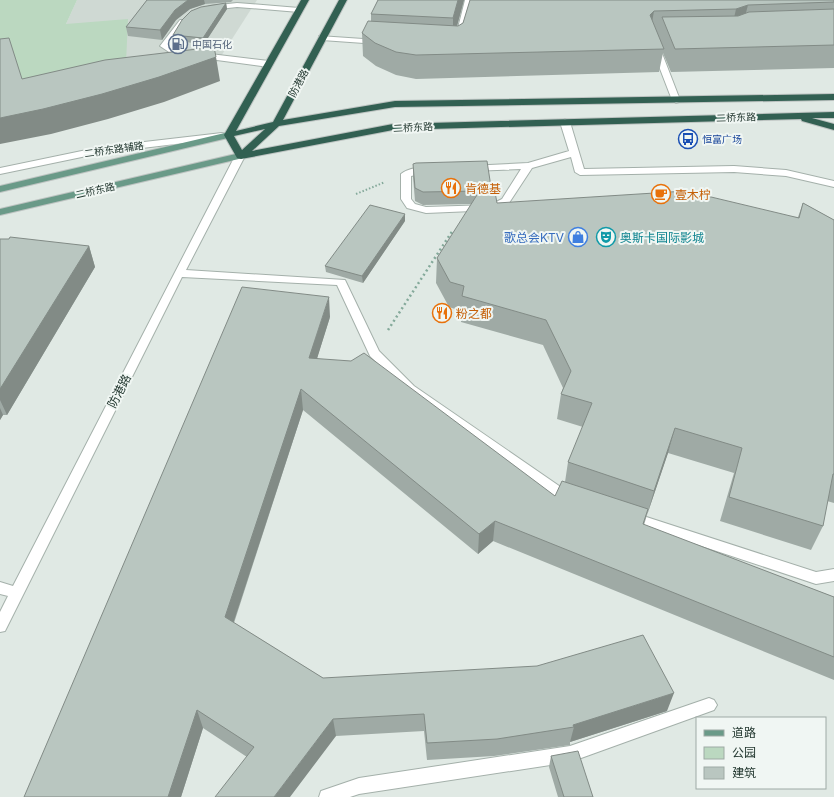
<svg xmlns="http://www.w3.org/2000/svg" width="834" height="797" viewBox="0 0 834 797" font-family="Inter,'Noto Sans SC',sans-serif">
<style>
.built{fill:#cfd9d3}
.green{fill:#bbd8c0}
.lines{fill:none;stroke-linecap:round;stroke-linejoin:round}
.minor-casing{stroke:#a4b0aa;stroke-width:2}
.major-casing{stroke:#bdc3c1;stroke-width:2}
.highway-casing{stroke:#bdc3c1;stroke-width:2}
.path-far1{stroke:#84a99a;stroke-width:2;stroke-dasharray:1.5 2;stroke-linecap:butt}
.path{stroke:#84a99a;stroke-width:2.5;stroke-dasharray:2 3;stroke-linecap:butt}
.minor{fill:#fff;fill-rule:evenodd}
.major{fill:#6a9a88;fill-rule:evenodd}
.highway{fill:#326052;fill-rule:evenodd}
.wall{fill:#9faaa5}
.shaded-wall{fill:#828b86}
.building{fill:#b9c6c0;stroke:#828b86}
.labels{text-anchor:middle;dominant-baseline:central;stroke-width:4;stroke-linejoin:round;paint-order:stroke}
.far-service-label{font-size:10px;fill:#4e5e75;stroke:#f0f6f3;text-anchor:start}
.far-street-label{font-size:10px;fill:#233830;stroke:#f0f6f3}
.far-transit-label{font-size:10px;fill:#164399;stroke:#f0f6f3;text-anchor:start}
.food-label{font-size:12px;fill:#c56008;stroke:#f0f6f3;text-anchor:start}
.shop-label{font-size:12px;fill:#366cbe;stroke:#f0f6f3;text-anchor:end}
.culture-label{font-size:12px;fill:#0d838f;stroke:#f0f6f3;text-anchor:start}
.street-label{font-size:12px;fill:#233830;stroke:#f0f6f3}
</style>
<rect width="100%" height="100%" fill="#e0e9e4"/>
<path class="built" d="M77,0h180l-55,86 -51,-2 -85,-60z"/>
<path class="green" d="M0,0h77l-11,24 62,-5 -2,44 -84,38 -42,-36z"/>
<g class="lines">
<g class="minor-casing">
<path id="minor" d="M465,0h8l-10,40 -4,2 -4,-2z
M237,3l62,5 4,2 -4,2 -62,-5 -27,3 -4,-2 4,-2z
M180,20h3l4,2 -18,23 8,5 92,11 4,3 -4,3 -97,-13 -12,-8z
M319,36l59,4 4,2 -4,2 -56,-4h-3z
M653,46h3l4,2 20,52 -1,2 -3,1 -4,-3 -20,-52z
M565,119l5,3 14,47 150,-3 52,4 48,11v6l-48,-11 -52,-4 -154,3 -5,-3 -4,-15 -39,11 -23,35 -13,7 -70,3 -19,-5 -6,-9v-25c7,-6 22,-8 31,-6l2,2 -2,2 -21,4v23l4,5 11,3 64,-2 12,-6 19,-30 -50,2 -3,-1 -2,-2 2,-2 60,-3 41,-12 -9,-29z
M222,133l3,1 2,2 -2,2 -124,15 -101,21v-6l101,-21z
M240,153l5,3 -59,114 159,10 34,71 35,35 151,104 11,4 2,4 -2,4 -5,1 -16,-5 -149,-106 -36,-36 -33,-71 -155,-8 -177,354 -5,1v-20l8,-16 -8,-2v-12l13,4 222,-430z
M631,512l185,60 18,-3v12l-18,3 -190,-63 -2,-4 2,-4z
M709,698l5,2 3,5 -3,5 -144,52 -211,32 -9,3h-31l2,-6 38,-13 211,-32z"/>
</g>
<g class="major-casing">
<path id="major" d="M229,132l5,3 -2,2 -232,55v-6z
M240,153l5,3 -2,2 -243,57v-6z"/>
</g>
<g class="highway-casing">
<path id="highway" d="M301,0h8l-73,131 37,-9 66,-122h8l-64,120 112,-19 439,-7v6l-439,7 -116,19 -27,25 141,-27 441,-12v6h-22l22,6v6l-32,-9 -1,-2 -408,11 -152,29 -4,-1 -13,-23zM265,129l-23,21 -8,-14z"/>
</g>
<path class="path-far1" d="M356,194l29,-12"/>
<path class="path" d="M388,330l65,-100"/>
<use href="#minor" class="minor"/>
<use href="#major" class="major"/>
<use href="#highway" class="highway"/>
</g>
<path class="wall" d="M147,0h86l-2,2 -26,2 -15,5 -14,11 -14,20 -34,-4 -2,-9z
M378,0h86l-7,26h1l5,-3 7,-23h364v68l-163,4 -8,-19 -4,19 -243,7 -20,-4 -20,-9 -13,-10 -1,-23 9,-12v-7z
M226,3l1,6 -23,35 -30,-3 -1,-6z
M413,164l78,23 6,16 301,14 5,-14 31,17v283l-7,-2 -4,25 -12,24 -91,-29 14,-48 -66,-20 -21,62 -3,10 190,72v83l-341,-139 -15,13 -175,-144 -69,213 89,55 344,33 -97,31v3l-76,11 -67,4 -3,-29 -88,5 -89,21 -44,-29 -22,69h-157l306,-480 -13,41 238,138 10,-14 3,-20 15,-35 -26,-8 4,-25 2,-6 -20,-43 -82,-23v-11l-12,-4 -13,-24 1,-25 35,-54 -49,1 -8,-4 -2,-24z
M405,221l-42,62 -37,-11 -1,-6z
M0,239l89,7 6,21 -88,148h-4l-3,5z
M551,756l42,41h-35l-9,-30z"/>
<path class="shaded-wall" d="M188,0h16l1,4 -15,5 -14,11 -14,20 -2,-10 15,-20z
M458,0h6l-11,41v-23z
M226,3l1,6 -23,35 -1,-6z
M748,5l-6,23 -11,4 5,-23z
M654,11l-4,23v-19z
M216,57l4,24 -56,21 -56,17 -57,15 -51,10v-26z
M405,214v7l-42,62 -1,-7z
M89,246l6,21 -88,148 -7,-15v-11z
M329,297l1,20 -19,61 -2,-20z
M301,389l2,21 -74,226 -4,-19z
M0,408l3,7 -3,5z
M675,428l-7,25 -21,62 7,-24z
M495,521l-2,20 -15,13 1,-20z
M674,693l-7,18 -97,31 4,-15 -1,-2z
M197,710l6,18 -22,69h-13z
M333,719l3,17 -46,61h-16z"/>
<path class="building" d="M147,0h41l-13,10 -15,20 -34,-3z
M378,0h80l-5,18 -82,-4z
M470,0h364v2l-86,3 -12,4 -82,2 -4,4 14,34 -248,6 -20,-3 -21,-9 -13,-10 6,-12 90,5 5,-3z
M226,3l-23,35 -30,-3 9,-15 9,-9 10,-4z
M834,9v36l-159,4 -13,-32 76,-1 11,-4z
M9,38l13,41 83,-19 109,-13 2,10 -57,20 -57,17 -59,15 -43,9v-79z
M487,161l4,26h-9l-2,4 -57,1 -8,-4 -2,-24 3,-1z
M482,187h12l3,16 189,-12 113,27 4,-15 31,17v254h-1l-10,52 -94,-29 13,-49 -67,-20 -21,63 -86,-29 24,-59 -31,-9 10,-23 -25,-51 -84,-24 2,-10 -14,-4 -13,-24z
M370,205l35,9 -43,62 -37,-10z
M10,237l79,9 -89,143v-150h9z
M242,287l87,10 -20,61 42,3 13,-8 191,143 7,-15 86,28 -5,15 191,73v60l-339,-136 -16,13 -178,-145 -76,228 98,61 214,-12 106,-31 31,58 -101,32 1,2 -77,12 -70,4 -3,-29 -91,5 -59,78h-59l39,-50 -57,-37 -29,87h-144z
M578,751l15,46h-29l-13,-41z"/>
<defs>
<g id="fuel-ring" transform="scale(1)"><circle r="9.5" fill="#f0f6f3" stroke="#5c6f8a" stroke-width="1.5"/><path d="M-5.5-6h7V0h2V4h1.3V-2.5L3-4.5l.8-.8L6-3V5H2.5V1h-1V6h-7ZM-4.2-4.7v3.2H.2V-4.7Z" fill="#5c6f8a"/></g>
<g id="bus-ring" transform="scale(1)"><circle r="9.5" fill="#f0f6f3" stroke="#1a4fb4" stroke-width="1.5"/><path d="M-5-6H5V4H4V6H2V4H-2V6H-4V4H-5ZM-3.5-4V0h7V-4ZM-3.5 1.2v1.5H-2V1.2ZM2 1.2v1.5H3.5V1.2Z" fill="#1a4fb4"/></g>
<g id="restaurant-ring" transform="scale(1)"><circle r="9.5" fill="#f0f6f3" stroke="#e8710a" stroke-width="1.5"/><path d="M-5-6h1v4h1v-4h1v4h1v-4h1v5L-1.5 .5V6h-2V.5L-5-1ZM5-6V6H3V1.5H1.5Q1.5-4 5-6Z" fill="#e8710a"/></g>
<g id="cafe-ring" transform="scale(1)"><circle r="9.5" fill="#f0f6f3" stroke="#e8710a" stroke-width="1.5"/><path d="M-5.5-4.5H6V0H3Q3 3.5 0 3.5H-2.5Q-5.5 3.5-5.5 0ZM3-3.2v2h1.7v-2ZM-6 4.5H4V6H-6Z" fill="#e8710a"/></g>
<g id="shop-ring" transform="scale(1)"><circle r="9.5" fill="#f0f6f3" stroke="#3f7fe0" stroke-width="1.5"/><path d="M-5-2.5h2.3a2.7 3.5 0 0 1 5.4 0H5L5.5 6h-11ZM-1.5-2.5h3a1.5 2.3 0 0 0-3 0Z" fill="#3f7fe0"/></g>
<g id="theatre-ring" transform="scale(1)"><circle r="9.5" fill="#f0f6f3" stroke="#0f9aa8" stroke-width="1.5"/><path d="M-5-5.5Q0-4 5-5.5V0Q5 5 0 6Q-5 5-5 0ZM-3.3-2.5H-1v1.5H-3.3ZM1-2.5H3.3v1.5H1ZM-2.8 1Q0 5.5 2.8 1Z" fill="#0f9aa8"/></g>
</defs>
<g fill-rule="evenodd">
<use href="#fuel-ring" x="178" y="44"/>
<use href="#bus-ring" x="688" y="139"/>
<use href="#restaurant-ring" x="451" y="188"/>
<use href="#cafe-ring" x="661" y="194"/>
<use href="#shop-ring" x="578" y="237"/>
<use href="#theatre-ring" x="606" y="237"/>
<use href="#restaurant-ring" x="442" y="313"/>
</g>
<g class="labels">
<g class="far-service-label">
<text x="192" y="44">中国石化</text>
</g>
<g class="far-street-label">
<text transform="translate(298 83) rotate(-62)">防港路</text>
<text transform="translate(736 117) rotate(-2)">二桥东路</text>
<text transform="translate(413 127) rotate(-3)">二桥东路</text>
<text transform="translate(114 149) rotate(-8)">二桥东路辅路</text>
<text transform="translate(95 190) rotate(-13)">二桥东路</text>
</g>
<g class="far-transit-label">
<text x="702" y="139">恒富广场</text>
</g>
<g class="food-label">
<text x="465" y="188">肯德基</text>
<text x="675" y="194">壹木柠</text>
<text x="456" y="313">粉之都</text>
</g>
<g class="shop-label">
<text x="564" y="237">歌总会KTV</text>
</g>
<g class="culture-label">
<text x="620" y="237">奥斯卡国际影城</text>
</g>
<g class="street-label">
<text transform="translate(119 391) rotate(-63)">防港路</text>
</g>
</g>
<rect x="696" y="717" width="130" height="72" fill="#f0f6f3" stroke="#9eaaa5"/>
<rect x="704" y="730" width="20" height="6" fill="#6a9a88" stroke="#9eaaa5"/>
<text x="732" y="737" font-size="12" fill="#233830">道路</text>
<rect x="704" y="747" width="20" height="12" fill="#bbd8c0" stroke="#9eaaa5"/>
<text x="732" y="757" font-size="12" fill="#233830">公园</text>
<rect x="704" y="767" width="20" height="12" fill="#b9c6c0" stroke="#9eaaa5"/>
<text x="732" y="777" font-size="12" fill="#233830">建筑</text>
</svg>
